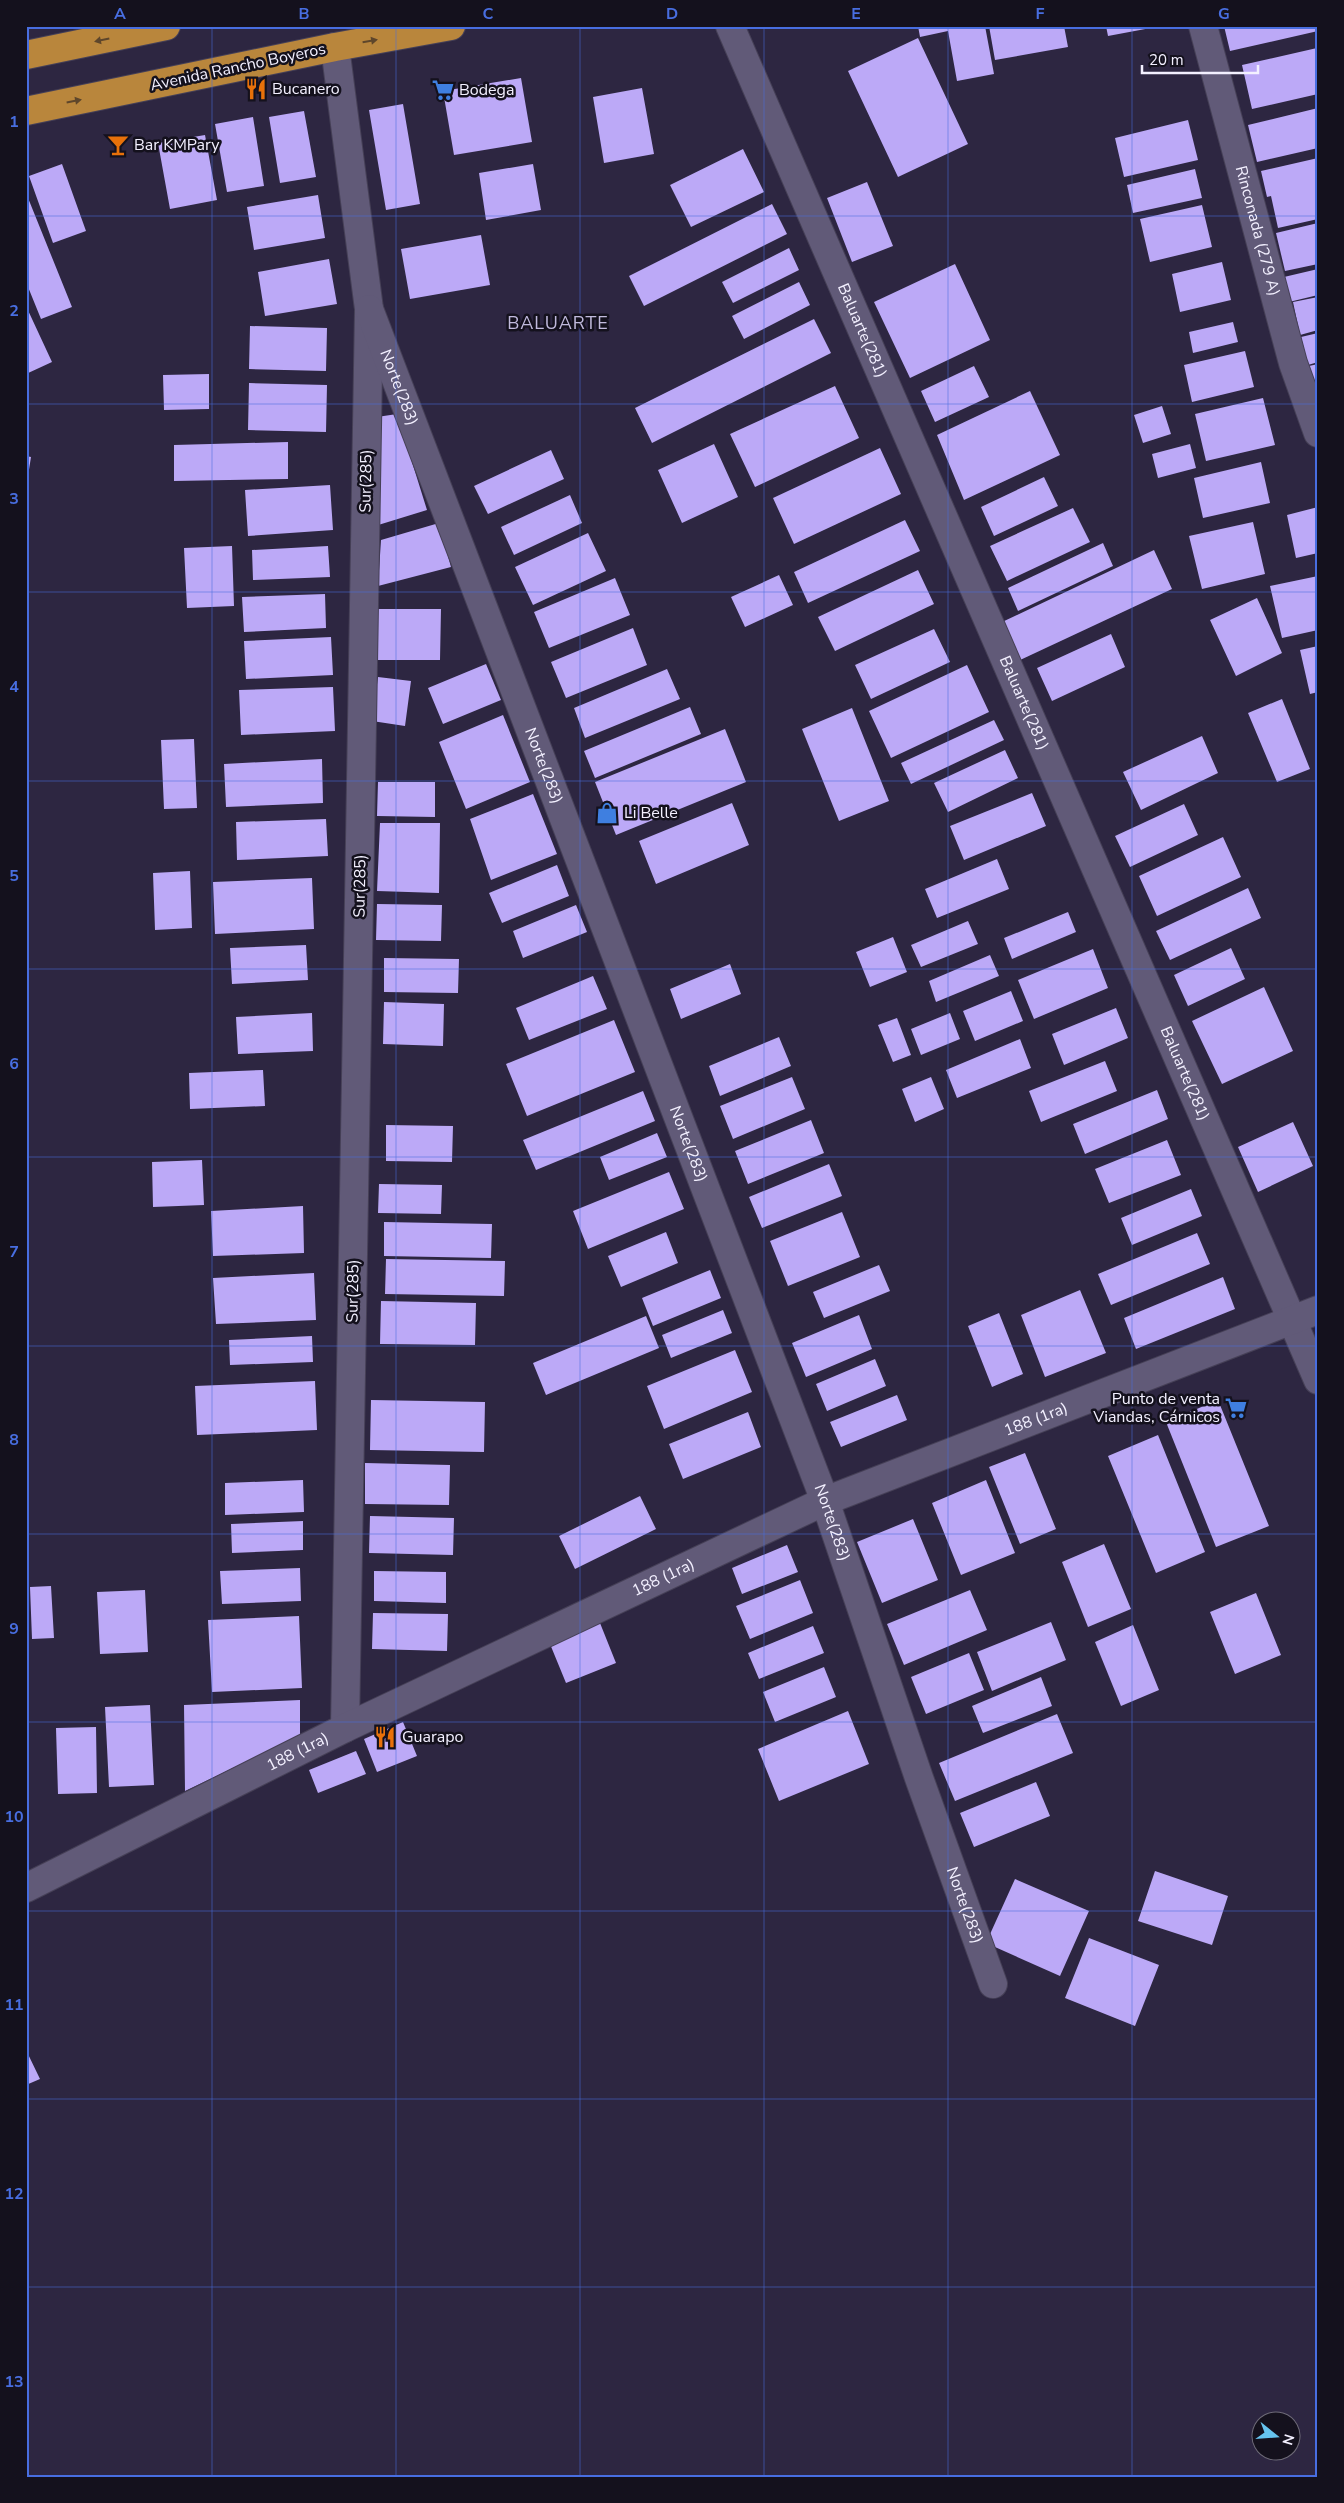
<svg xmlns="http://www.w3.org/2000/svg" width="1344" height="2503" viewBox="0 0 1344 2503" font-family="'Nunito Sans',sans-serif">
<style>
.building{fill:#bca9f7}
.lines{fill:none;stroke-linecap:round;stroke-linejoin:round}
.street-casing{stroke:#464057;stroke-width:30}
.highway-casing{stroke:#464057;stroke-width:30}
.street{stroke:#615a78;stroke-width:28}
.highway{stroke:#b9863c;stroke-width:28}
.oneway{fill:#5e462b}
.grid{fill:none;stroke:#486ee0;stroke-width:1;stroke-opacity:0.55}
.labels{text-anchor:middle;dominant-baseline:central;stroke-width:5;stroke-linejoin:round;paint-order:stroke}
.street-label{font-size:16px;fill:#f3f0ff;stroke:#14111d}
.poi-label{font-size:16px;fill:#f3f0ff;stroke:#14111d;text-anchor:start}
.neighbourhood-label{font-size:18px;letter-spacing:1px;fill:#c1badd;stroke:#14111d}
.neatline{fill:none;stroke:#486ee0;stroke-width:2}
.grid-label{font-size:16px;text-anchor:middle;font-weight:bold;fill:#486ee0}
</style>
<rect width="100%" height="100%" fill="#2d2641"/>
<path class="building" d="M918,26h67l9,48 -37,7 -9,-50 -28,6z
M989,26h75l4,21 -73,13z
M1106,26h50v1l-48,9z
M1224,26h94v5l-88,20z
M918,38l50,106 -70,33 -50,-106z
M1317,48l1,46 -66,15 -10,-44z
M521,78l11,64 -78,13 -11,-64z
M642,88l12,66 -50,9 -11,-66z
M403,104l17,100 -34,6 -17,-100z
M1318,108v40l-61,14 -9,-37z
M304,111l12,66 -36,6 -11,-66z
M253,117l11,69 -37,6 -12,-68z
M1188,120l10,40 -74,17 -9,-39z
M205,135l12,65 -47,9 -12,-66z
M743,149l21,43 -73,35 -21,-42z
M1318,158v61l-40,9 -7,-32 -4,1 -6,-26z
M62,164l24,67 -33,12 -24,-67z
M533,164l8,46 -55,10 -7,-47z
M1195,169l7,29 -69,15 -6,-28z
M867,182l26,64 -41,16 -25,-64z
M26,193l46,114 -31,12 -15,-37z
M318,195l7,43 -71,12 -7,-43z
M772,204l15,30 -143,72 -15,-30z
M1202,205l10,42 -62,15 -10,-43z
M1318,223v41l-33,7 -9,-38z
M481,235l9,50 -80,14 -9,-50z
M789,248l10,22 -66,33 -11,-21z
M329,259l8,45 -72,12 -7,-44z
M1222,262l9,38 -51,12 -8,-38z
M955,264l35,76 -80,38 -36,-76z
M1318,269v26l-29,7 -5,-25z
M799,282l11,23 -66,34 -12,-23z
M1318,297v33l-18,5 -7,-33z
M26,306l26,56 -26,12z
M814,319l17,34 -179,90 -17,-35z
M1233,322l5,20 -45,11 -4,-21z
M250,326l77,2 -1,43 -77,-2z
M1318,333v29l-10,3 -7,-28z
M1245,351l9,36 -62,15 -8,-37z
M1318,364v37h-1l-8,-35z
M974,366l15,31 -54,25 -14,-31z
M209,374v35l-45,1 -1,-35z
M249,383l78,2 -1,47 -78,-2z
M835,386l24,52 -104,49 -25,-53z
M1030,391l30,64 -96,45 -27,-65z
M1263,398l12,47 -69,16 -11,-47z
M1162,406l9,28 -28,9 -9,-28z
M397,414l30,96 -52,16 2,-109z
M288,442v37l-114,2v-36z
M714,444l24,53 -56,26 -24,-53z
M1190,444l6,24 -38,10 -6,-24z
M880,448l21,46 -107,50 -21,-46z
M551,450l13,29 -76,35 -14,-28z
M26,456l5,1 -4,25h-1z
M1261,462l9,41 -67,15 -9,-40z
M1044,477l14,29 -64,30 -13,-29z
M330,485l3,45 -85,6 -3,-46z
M570,495l12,28 -68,32 -13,-28z
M1318,507v46l-22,5 -9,-43z
M1073,508l17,34 -83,39 -17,-35z
M905,520l15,31 -112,52 -14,-31z
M1253,522l12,52 -63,15 -13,-53z
M439,523l12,44 -73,19 3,-46z
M588,533l18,38 -73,34 -18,-38z
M1103,543l10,23 -95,45 -10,-23z
M232,546l2,60 -47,2 -3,-60z
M328,546l2,31 -77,3 -1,-30z
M1154,550l18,39 -154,72 -18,-38z
M918,570l16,34 -99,47 -17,-34z
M779,575l14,30 -48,22 -14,-30z
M1318,576v54l-36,8 -12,-52z
M615,578l15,37 -81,33 -15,-36z
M325,594l1,34 -82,4 -2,-35z
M1257,598l25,55 -46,23 -26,-56z
M375,609h66l-1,51h-65z
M633,628l14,37 -81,33 -15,-36z
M934,629l16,33 -79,37 -16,-34z
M1111,634l14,33 -73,34 -15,-33z
M331,637l2,38 -87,4 -2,-38z
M1318,646v46l-8,2 -10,-44z
M486,664l15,36 -58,24 -15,-36z
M967,665l22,47 -98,46 -22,-47z
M667,669l13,30 -95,39 -11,-30z
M378,677l33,4 -6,45 -33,-5z
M333,687l2,44 -94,4 -2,-45z
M1282,699l28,70 -33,13 -29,-69z
M690,707l11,27 -106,44 -11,-27z
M852,708l37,93 -50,20 -37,-92z
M503,715l27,67 -64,27 -27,-67z
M994,720l10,20 -93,44 -10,-21z
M725,729l21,53 -130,53 -21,-53z
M1202,736l16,37 -77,37 -18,-38z
M194,739l3,69 -33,1 -3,-69z
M1005,750l13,28 -70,34 -14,-29z
M322,759l1,44 -97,4 -2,-43z
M378,782h57v35l-58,-1z
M1032,793l14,33 -82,34 -14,-34z
M533,794l24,60 -66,26 -21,-61z
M732,803l17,42 -93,39 -17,-43z
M1184,804l14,31 -68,32 -15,-31z
M326,819l2,37 -91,4 -1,-38z
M380,823h60l-1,70 -62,-2z
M1223,837l18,40 -84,39 -18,-40z
M997,859l12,30 -72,29 -12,-29z
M557,865l12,31 -67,27 -13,-30z
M190,871l2,57 -37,2 -2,-57z
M312,878l2,51 -99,5 -2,-52z
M1248,888l13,30 -91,42 -14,-29z
M377,904l65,1 -1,36 -65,-1z
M576,905l11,27 -64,26 -10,-27z
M1068,912l8,20 -64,27 -8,-21z
M968,921l10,23 -57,23 -10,-22z
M893,937l14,35 -37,15 -14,-35z
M306,945l2,35 -76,4 -2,-36z
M1231,948l14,31 -57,27 -14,-31z
M1093,949l15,39 -74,31 -16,-39z
M990,955l9,21 -63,26 -7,-21z
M384,958l75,1 -1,34 -74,-1z
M730,964l11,30 -60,25 -11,-30z
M593,976l14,33 -78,31 -13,-32z
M1264,987l29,64 -71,33 -30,-63z
M1011,991l12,30 -48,20 -12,-30z
M384,1002l60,2 -1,42 -60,-2z
M1116,1008l12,30 -64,27 -12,-31z
M312,1013l1,38 -75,3 -2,-37z
M950,1013l10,26 -39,16 -10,-26z
M897,1018l14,37 -18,7 -15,-37z
M614,1020l21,52 -108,44 -21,-52z
M779,1037l12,29 -71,30 -11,-30z
M1020,1039l11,29 -74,30 -11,-28z
M1105,1061l12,30 -76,31 -12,-31z
M263,1070l2,36 -75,3 -1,-36z
M792,1077l13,32 -72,30 -13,-33z
M931,1077l13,32 -29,13 -13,-33z
M1157,1090l11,29 -83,35 -12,-30z
M643,1091l12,30 -119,49 -13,-30z
M811,1120l13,33 -76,31 -13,-33z
M1293,1122l20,44 -55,26 -20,-45z
M386,1125l67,1 -1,36 -66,-1z
M657,1133l10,24 -58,23 -9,-23z
M1167,1140l14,35 -72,28 -14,-34z
M202,1160l2,45 -51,2 -1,-45z
M829,1164l13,32 -80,32 -13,-31z
M669,1172l15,37 -96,40 -15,-38z
M379,1184l63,1 -1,29 -63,-1z
M1191,1189l11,27 -70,29 -11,-27z
M303,1206l1,47 -91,3 -2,-45z
M842,1212l18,45 -72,29 -18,-45z
M384,1222l108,2 -1,34 -107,-2z
M666,1232l12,31 -57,24 -13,-31z
M1197,1233l13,31 -99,41 -13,-31z
M386,1259l119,2 -1,35 -119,-2z
M879,1265l11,26 -66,27 -11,-26z
M710,1270l11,28 -68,28 -11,-28z
M314,1273l2,47 -100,4 -3,-46z
M1223,1277l12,32 -99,40 -12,-31z
M1080,1290l26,63 -61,24 -24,-62z
M381,1301l95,2 -1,42 -95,-1z
M723,1310l9,23 -61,25 -9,-23z
M999,1313l24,61 -31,13 -24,-61z
M859,1315l13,34 -66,28 -14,-34z
M646,1316l13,32 -113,47 -13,-32z
M312,1336l1,26 -83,3 -1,-25z
M735,1350l17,42 -88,37 -17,-43z
M875,1359l11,27 -59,25 -11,-27z
M315,1381l2,49 -120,5 -2,-49z
M897,1395l10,25 -66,27 -11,-25z
M371,1400l114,2 -1,50 -114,-2z
M1218,1400l51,126 -53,21 -50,-125z
M748,1412l13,35 -78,32 -14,-35z
M1158,1435l47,117 -49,21 -48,-117z
M1025,1453l31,76 -36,15 -31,-77z
M365,1463l85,2 -1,40 -84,-1z
M303,1480l1,32 -79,3v-32z
M986,1480l29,73 -54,22 -29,-72z
M640,1496l16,33 -81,40 -16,-33z
M370,1516l84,2 -1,37 -84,-2z
M913,1519l25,61 -56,23 -25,-61z
M303,1521v29l-71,3 -1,-29z
M1104,1544l27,65 -43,18 -26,-65z
M787,1545l11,27 -56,22 -10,-26z
M300,1568l1,33 -79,3 -2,-33z
M374,1571l72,1v31l-72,-2z
M800,1580l13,33 -63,26 -14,-33z
M51,1586l3,52 -22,1 -2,-52z
M145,1590l3,62 -48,2 -3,-62z
M970,1590l17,40 -83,35 -17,-41z
M1256,1593l25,62 -46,19 -25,-62z
M373,1613l75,1 -1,37 -75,-2z
M299,1616l3,72 -90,4 -4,-72z
M1051,1622l15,38 -74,31 -15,-39z
M600,1623l16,40 -50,20 -16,-39z
M1133,1625l26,65 -38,16 -26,-64z
M813,1626l11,27 -65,26 -11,-26z
M969,1653l15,37 -58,24 -15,-37z
M824,1667l12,30 -61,25 -12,-30z
M1041,1677l11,29 -69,27 -11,-27z
M300,1700v36l-115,55 -1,-86z
M150,1705l4,80 -45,2 -4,-80z
M848,1711l21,53 -90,37 -21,-52z
M1057,1714l16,39 -118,48 -16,-38z
M403,1722l14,34 -40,16 -13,-33z
M96,1727l1,66 -39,1 -2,-66z
M356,1751l10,23 -48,19 -9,-23z
M1036,1782l14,34 -76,31 -14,-34z
M1155,1871l73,25 -16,49 -74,-24z
M1015,1879l74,32 -29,65 -74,-33z
M1089,1938l70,27 -24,61 -70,-28z
M26,2050l14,29 -14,6z"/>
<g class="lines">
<g class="street-casing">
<g id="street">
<path id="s1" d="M730,26l588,1354"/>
<path id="s2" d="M1203,26l90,337 25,70"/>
<path d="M335,47l34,262 -24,1419"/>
<path id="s3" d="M369,309l456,1192 94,277 74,206"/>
<path id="s4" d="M26,1888l319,-160 480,-227 493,-191"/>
</g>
</g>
<g class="highway-casing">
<path id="highway" d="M26,55l140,-29
M26,111l309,-64 116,-21"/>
</g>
<use href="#street" class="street"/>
<use href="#highway" class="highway"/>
</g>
<defs><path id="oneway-solid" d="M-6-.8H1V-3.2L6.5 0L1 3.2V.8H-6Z" transform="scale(1.25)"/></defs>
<g class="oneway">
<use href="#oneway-solid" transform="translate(102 40) rotate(168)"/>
<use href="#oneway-solid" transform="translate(370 41) rotate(-10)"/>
<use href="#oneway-solid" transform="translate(74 101) rotate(-11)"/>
</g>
<path class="grid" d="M212,26v2451M396,26v2451M580,26v2451M764,26v2451M948,26v2451M1132,26v2451M26,216h1292M26,404h1292M26,592h1292M26,781h1292M26,969h1292M26,1157h1292M26,1346h1292M26,1534h1292M26,1722h1292M26,1911h1292M26,2099h1292M26,2287h1292"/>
<defs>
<g id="restaurant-bare" transform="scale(1.725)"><path d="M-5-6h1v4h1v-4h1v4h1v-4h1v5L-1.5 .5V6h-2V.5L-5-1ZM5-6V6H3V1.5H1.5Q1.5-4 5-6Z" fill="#e8710a" stroke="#14111d" stroke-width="2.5" paint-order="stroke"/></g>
<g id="supermarket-bare" transform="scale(1.725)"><path d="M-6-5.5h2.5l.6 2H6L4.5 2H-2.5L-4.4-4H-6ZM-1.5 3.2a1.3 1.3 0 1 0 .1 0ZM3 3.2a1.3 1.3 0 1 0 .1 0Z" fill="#3f7fe0" stroke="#14111d" stroke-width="2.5" paint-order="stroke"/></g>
<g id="bar-bare" transform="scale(1.725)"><path d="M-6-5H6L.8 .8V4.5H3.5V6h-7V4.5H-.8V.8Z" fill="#e8710a" stroke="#14111d" stroke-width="2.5" paint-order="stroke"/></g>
<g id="shop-bare" transform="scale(1.725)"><path d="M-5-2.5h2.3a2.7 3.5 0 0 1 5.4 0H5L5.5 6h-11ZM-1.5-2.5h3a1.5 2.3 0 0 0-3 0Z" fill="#3f7fe0" stroke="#14111d" stroke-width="2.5" paint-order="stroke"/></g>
</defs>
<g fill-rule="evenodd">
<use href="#restaurant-bare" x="256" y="89"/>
<use href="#supermarket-bare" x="443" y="90"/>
<use href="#bar-bare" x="118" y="145"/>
<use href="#shop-bare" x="607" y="813"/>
<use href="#supermarket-bare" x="1236" y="1408"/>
<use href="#restaurant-bare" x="385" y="1737"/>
</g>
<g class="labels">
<g class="street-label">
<text transform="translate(238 67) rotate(-12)">Avenida Rancho Boyeros</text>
<text stroke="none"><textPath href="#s2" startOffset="212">Rinconada (279 A)</textPath></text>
<text stroke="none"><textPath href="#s1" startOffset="332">Baluarte(281)</textPath></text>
<text stroke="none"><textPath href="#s3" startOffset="84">Norte(283)</textPath></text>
<text transform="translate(366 481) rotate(-89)">Sur(285)</text>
<text stroke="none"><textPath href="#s1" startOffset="738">Baluarte(281)</textPath></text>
<text stroke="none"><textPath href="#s3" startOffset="489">Norte(283)</textPath></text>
<text transform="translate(360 886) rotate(-89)">Sur(285)</text>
<text stroke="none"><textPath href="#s1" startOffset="1142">Baluarte(281)</textPath></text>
<text stroke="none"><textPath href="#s3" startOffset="894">Norte(283)</textPath></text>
<text transform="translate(353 1291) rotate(-89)">Sur(285)</text>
<text stroke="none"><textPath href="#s4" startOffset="1114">188 (1ra)</textPath></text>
<text stroke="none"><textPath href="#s3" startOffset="1299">Norte(283)</textPath></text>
<text stroke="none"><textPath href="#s4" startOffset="709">188 (1ra)</textPath></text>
<text stroke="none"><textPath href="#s4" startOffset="304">188 (1ra)</textPath></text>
<text stroke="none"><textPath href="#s3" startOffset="1704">Norte(283)</textPath></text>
</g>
<g class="poi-label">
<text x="272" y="89">Bucanero</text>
<text x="459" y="90">Bodega</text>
<text x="134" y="145">Bar KMPary</text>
<text x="624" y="813">Li Belle</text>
<text x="1220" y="1399" text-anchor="end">Punto de venta<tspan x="1220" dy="18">Viandas, Cárnicos</tspan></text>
<text x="402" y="1737">Guarapo</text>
</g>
<g class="neighbourhood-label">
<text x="558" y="323">BALUARTE</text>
</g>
</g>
<rect width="1344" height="2503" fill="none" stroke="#14111d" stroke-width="55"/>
<g transform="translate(1276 2436) rotate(107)"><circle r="24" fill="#14111d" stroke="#6d6a77"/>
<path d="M0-4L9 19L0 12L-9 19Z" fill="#66c4ef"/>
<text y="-8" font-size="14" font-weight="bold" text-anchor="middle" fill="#f3f0ff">N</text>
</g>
<path d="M1142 65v8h116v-8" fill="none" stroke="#f3f0ff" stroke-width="2.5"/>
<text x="1149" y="65" font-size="15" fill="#f3f0ff" stroke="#14111d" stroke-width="4" paint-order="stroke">20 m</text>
<rect x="28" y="28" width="1288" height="2448" class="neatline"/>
<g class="grid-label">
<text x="120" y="19">A</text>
<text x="304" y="19">B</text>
<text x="488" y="19">C</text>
<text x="672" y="19">D</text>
<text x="856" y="19">E</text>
<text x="1040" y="19">F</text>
<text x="1224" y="19">G</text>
<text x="14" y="127">1</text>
<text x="14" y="316">2</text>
<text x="14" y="504">3</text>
<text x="14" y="692">4</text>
<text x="14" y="881">5</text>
<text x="14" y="1069">6</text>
<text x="14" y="1257">7</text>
<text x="14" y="1445">8</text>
<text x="14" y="1634">9</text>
<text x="14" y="1822">10</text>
<text x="14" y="2010">11</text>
<text x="14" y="2199">12</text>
<text x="14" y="2387">13</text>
</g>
</svg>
